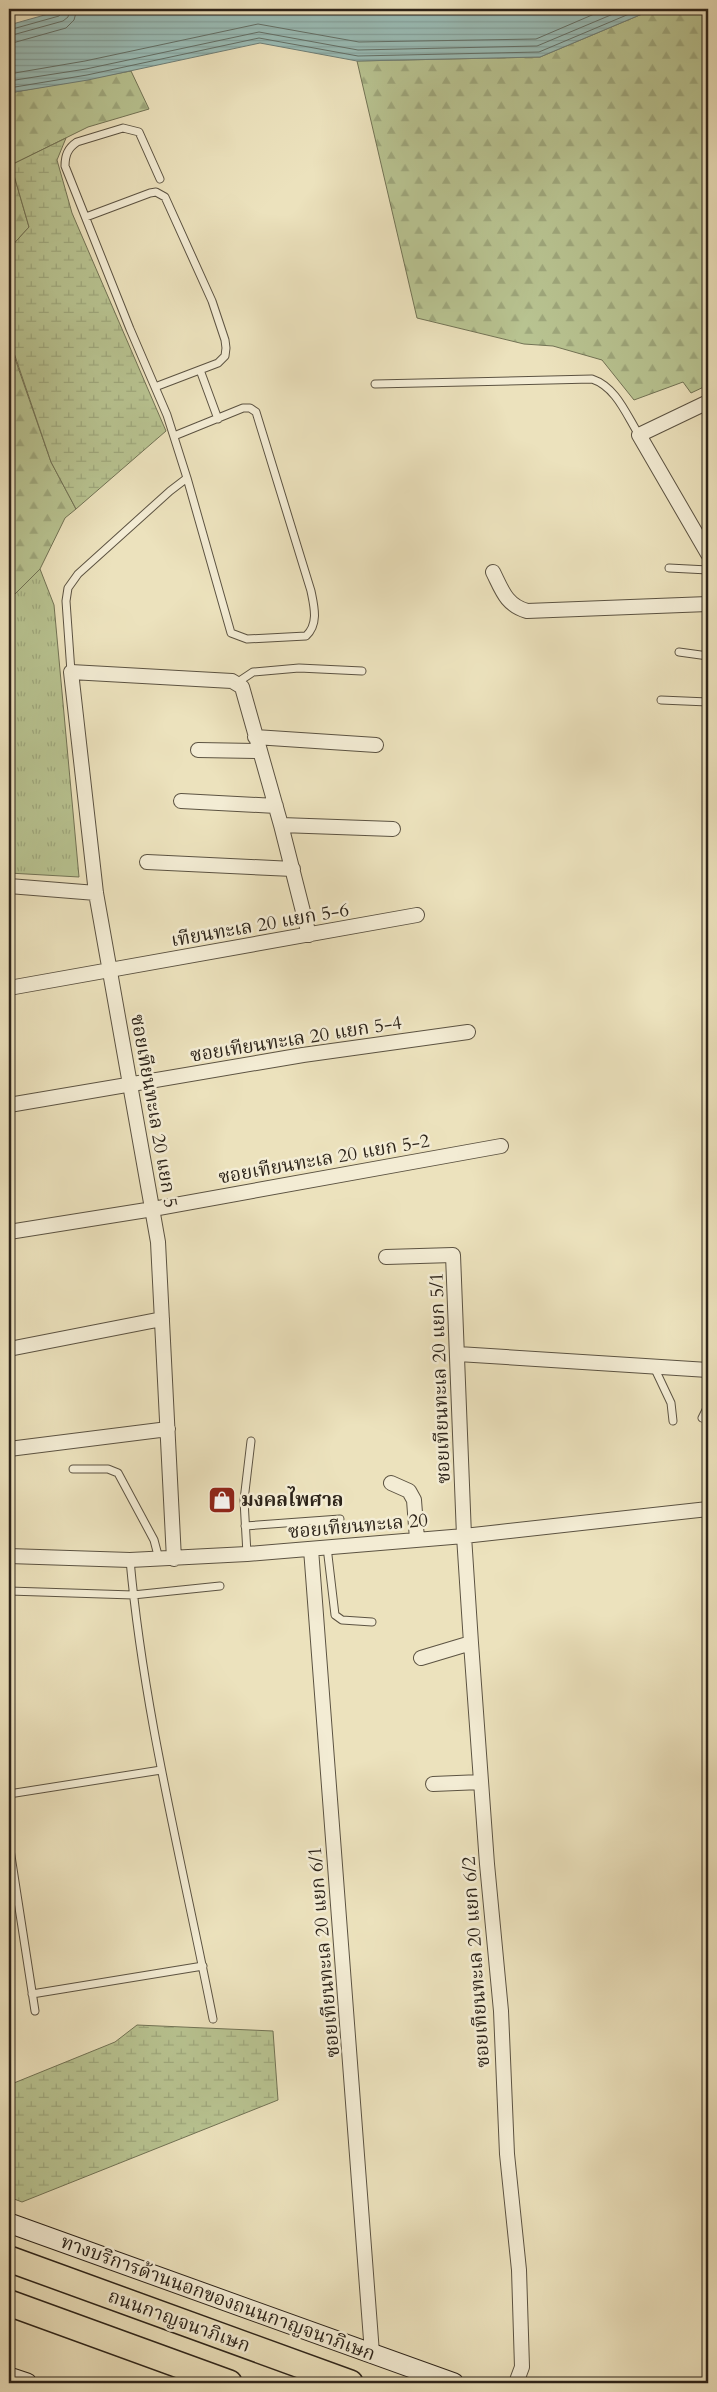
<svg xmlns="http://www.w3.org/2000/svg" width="717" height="2392" viewBox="0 0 717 2392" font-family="Cardo,'Noto Serif Thai',serif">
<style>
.grass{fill:url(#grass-tufts);stroke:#727355}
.forest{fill:url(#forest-firs);stroke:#727355}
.wetland{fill:url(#wetland-marsh);stroke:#727355}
.water{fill:url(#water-rules);stroke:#6e7f78}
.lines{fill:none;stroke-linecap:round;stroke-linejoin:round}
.shore{stroke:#637068;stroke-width:1}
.lane-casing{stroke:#5c5342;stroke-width:9}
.street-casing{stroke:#5c5342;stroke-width:16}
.secondary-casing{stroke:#2c2319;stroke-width:21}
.highway-casing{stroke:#2c2319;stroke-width:28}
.lane{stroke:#f3ecd4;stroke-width:7}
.street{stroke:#f3ecd4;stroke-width:14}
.secondary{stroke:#f3ecd4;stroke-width:19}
.highway{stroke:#ece2bd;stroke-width:25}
.labels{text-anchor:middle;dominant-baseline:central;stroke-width:5;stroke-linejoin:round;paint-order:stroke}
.street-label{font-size:19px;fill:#2c2319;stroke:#f3ecd4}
.poi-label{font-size:19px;font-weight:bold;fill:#2c2319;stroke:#f3ecd4;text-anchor:start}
</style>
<defs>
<pattern id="grass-tufts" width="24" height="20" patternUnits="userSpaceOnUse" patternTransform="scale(1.25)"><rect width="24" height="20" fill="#b8c391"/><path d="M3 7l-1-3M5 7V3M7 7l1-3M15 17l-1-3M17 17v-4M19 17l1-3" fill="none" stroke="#9ea77c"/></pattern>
<pattern id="forest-firs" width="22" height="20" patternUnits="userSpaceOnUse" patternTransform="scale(1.25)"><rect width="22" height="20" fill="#b8c391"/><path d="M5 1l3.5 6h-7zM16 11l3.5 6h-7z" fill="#9ea77c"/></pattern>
<pattern id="wetland-marsh" width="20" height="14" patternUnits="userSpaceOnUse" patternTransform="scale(1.25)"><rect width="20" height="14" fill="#b8c391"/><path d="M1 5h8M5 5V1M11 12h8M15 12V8" fill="none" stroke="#9ea77c"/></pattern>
<pattern id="water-rules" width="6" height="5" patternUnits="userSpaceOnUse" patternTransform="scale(1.25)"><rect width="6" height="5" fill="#9abdb7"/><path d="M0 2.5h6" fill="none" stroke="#85a29d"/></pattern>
</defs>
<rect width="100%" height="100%" fill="#ece2bd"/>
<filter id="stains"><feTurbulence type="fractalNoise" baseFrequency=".004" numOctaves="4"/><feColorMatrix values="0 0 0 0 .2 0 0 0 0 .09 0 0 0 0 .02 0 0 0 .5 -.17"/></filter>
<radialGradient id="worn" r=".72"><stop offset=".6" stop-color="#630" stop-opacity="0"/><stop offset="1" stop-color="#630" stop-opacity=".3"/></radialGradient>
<path class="grass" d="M40,569l14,36 25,272 -70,-4v-273z"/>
<path class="forest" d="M654,9h49l5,76v300l-17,8 -8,-11 -49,18 -32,-40 -49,-14 -29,-2 -107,-26 -60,-257 183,-4z
M131,71l18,38 -61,18 -77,38 18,62 -20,22v-156z
M12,350l39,112 25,47 -11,9 -25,51 -31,31v-92l2,-3 -2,-9v-145z"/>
<path class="wetland" d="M66,138l-9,22 15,53 94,218 -90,78 -25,-47 -38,-112 -4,1v-102l20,-22 -18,-62z
M137,2025l136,6 5,69 -256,102 -13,-5v-112l106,-43z"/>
<path class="water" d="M66,9h588l-114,48 -183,4 -97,-18 -172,37 -79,13v-68z"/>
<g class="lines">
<path class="shore" d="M9,30l50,-14 5,-7
M9,36l54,-15 5,-4 2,-8
M9,44l57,-16 8,-8 3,-11
M9,74l76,-13 173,-37 101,18 177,-3 70,-30
M9,81l77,-12 173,-37 99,18 179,-4 88,-37
M9,88l78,-13 172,-37 99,18 181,-4 102,-43"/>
<g class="lane-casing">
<path id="lane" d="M86,217l64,-24 6,-1 9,5 47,104 13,39 1,8 -1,8 -7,7 -63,24
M200,370l18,49
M375,384l217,-5c24,8 34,35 47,56
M174,436l69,-28h7l6,4 55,179c3,15 8,33 -5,45l-59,3 -16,-6 -44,-155
M669,568l39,2
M679,652l29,4
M71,672l-5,-71 2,-13 10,-14 92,-83 17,-13 -20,-63 -37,-86 -65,-163c0,-11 3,-18 12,-24l46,-14 16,4 21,47
M238,682l15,-10 46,-4 63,3
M661,700l47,2
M654,1367l17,36 2,18
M702,1418l6,-12
M73,1469h35l10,4 36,67 5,19
M245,1526l95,-7
M327,1547l8,68 7,5 30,2
M247,1554l-3,-54 7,-59
M130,1560c14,155 53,306 83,459
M9,1591l124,4 87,-9
M9,1794l152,-24
M9,1843l26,168
M32,1994l171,-28"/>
</g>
<g class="street-casing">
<path id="street" d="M708,402l-69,33 69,119
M493,572c9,18 13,33 34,39l181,-7
M255,737l121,8
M198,750l61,1
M181,801l95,5
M281,825l112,4
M147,862l146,7
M9,886l87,7
M9,988l408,-73
M9,1105l294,-50 165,-23
M9,1232l144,-23 348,-63
M386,1257l67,-2 11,281 7,107 16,221 14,147 6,143 12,116 3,97 -6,16
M9,1349l153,-30
M458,1354l250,16
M9,1449l159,-20
M391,1483l18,8 5,9 3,39
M311,1549l61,804
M9,1556l121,4 117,-6 217,-18 244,-27
M174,1559l-16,-317 -62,-349 -25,-221 161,9 10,6 39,138 28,110
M421,1658l50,-15
M433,1784l48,-2"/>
</g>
<g class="secondary-casing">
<path id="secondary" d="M9,2223l445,160
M9,2377l18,6"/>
</g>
<g class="highway-casing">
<path id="highway" d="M9,2259l341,124
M9,2303l220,80"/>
</g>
<use href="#lane" class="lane"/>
<use href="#street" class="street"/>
<use href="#secondary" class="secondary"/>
<use href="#highway" class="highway"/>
</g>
<defs>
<g id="shop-square" transform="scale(1.4375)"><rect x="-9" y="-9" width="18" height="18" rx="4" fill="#8f2418" stroke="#f3ecd4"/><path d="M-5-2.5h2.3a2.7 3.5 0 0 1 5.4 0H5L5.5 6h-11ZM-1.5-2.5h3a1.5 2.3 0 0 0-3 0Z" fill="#fff"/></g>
</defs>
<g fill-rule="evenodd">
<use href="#shop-square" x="222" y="1500"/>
</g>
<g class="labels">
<g class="street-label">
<text transform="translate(260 925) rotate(-10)">เทียนทะเล 20 แยก 5-6</text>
<text transform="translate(296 1039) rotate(-9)">ซอยเทียนทะเล 20 แยก 5-4</text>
<text transform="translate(154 1111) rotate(80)">ซอยเทียนทะเล 20 แยก 5</text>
<text transform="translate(324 1159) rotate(-10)">ซอยเทียนทะเล 20 แยก 5-2</text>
<text transform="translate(440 1378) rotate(-92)">ซอยเทียนทะเล 20 แยก 5/1</text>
<text transform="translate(358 1526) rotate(-5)">ซอยเทียนทะเล 20</text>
<text transform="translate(324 1952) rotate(-95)">ซอยเทียนทะเล 20 แยก 6/1</text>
<text transform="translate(476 1962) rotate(-94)">ซอยเทียนทะเล 20 แยก 6/2</text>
<text transform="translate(218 2298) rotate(20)">ทางบริการด้านนอกของถนนกาญจนาภิเษก</text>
<text transform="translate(179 2321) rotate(20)">ถนนกาญจนาภิเษก</text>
</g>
<g class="poi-label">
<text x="241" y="1500">มงคลไพศาล</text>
</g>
</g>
<rect width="717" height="2392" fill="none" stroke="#ece2bd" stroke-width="30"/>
<rect x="10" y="10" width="697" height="2372" fill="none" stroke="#2c2319" stroke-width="2.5"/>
<rect x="15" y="15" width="687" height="2362" fill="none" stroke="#2c2319"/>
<rect width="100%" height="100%" filter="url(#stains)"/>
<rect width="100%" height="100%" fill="url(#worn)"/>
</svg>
